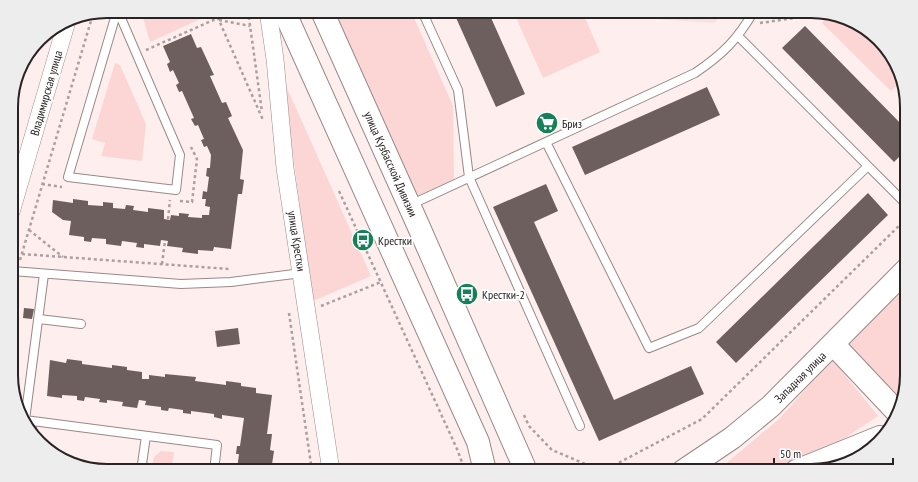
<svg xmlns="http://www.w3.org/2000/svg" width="918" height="482" viewBox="0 0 918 482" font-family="'PT Sans Narrow',sans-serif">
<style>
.built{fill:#f9dfde}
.green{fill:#fcd6d5}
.building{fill:#6d5f5e}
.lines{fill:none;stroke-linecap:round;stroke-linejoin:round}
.lane-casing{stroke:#988989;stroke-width:10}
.street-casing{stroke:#988989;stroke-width:18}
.secondary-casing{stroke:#988989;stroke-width:24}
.path{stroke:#ac9f9f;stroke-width:2.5;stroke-dasharray:3 3;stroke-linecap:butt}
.lane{stroke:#fff;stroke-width:8}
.street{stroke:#fff;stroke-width:17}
.secondary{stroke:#fff;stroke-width:22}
.labels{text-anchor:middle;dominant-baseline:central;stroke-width:4;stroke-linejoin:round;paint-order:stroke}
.street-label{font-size:12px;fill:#292323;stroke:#fff}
.poi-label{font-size:12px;fill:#292323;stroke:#fff;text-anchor:start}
.rim{fill:none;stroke:#292323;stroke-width:2}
</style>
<rect width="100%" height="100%" fill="#fee"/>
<path class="built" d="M620,11h102l-7,12 -89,-6z"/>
<path class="green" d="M141,11h77l-68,31z
M323,11h88l42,95 1,74 -48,22z
M513,11h69l18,41 -57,26z
M827,15l27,6 37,33 10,27 -10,10 -69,-68z
M115,63l5,2 26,59 -4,37 -41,-5 4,-13 -13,-4z
M287,88l84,188 -58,25 -28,-204z
M907,287v88l-6,23 -55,-54z
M832,359l46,57 -33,22 -78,33h-50l62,-52z
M161,451l13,1 -3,19h-20l3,-14z"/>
<path class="building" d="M453,11h35l37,83 -29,13z
M805,26l101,103v21l-12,12 -112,-114z
M191,34l6,14 4,-1 13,28 -4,1 12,27 4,-1 6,14 -4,2 15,32 -3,29 4,1 -2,14h-4l-7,55 -17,-2 -1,4 -15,-1v4l-16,-2 1,-4 -16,-2 1,-5 -7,-1 -1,6 -16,-2v4l-8,-1 1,-4 -15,-2 -1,5 -15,-2v-5l-14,-1 -1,4 -7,-1v-4l-15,-2 2,-14 -8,-1 -11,-8 1,-12 20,3v-4l15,2v4l15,1v-4l10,1v5l12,1 1,-4 8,1 -1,4 15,2v-4l16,2v9l6,1 1,-5 8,1v-3l10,1 -1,3 14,1v-3h7l1,-8 -5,-1 1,-7h-4l1,-8 4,1 2,-15 -3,-1 1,-8h3l1,-13 -4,-9 -3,1 -3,-7 3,-1 -6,-14 -3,1 -4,-7 3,-1 -12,-27 -3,1 -3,-7 3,-2 -6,-13 -3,2 -3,-8 3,-2 -7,-16z
M707,87l13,28 -135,60 -13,-28z
M546,184l12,27 -24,11 80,178 77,-34 13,28 -105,47 -106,-234z
M868,193l20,22 -152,148 -20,-21z
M24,308l10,1 -2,10 -9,-1z
M238,328l2,16 -23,3 -2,-16z
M67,359l15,2v3l30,4v-3l15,2v3l15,2v7h7v-4l16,2v-3l31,3 -1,4 31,4v-4l15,2v3l15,2v5l16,2 -5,39h5l-2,16 4,1 -3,20h-38l1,-2h3l2,-15h-3l1,-8h3l4,-28 -22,-3v4l-8,-2v-3l-23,-3v3l-8,-1v-3l-14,-2 -1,3 -7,-1v-3l-16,-2 1,-4 -7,-1 -2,8 -15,-2 1,-4 -16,-2v3l-8,-1 1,-3 -15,-2 -1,4 -7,-1v-4l-15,-1v3l-15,-2 3,-36 16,3z"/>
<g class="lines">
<g class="lane-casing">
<path id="lane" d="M117,11l-49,166 108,13 4,-35 -62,-144
M422,11l36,79 11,87 111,249
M738,36l169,169
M546,142l103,206 50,-20 169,-162
M410,205l285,-132c28,-19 42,-33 59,-62
M12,271l169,13 50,-2 71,-9
M44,274l-19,146 192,25 -3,26
M39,319l42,5
M31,433l1,-12
M90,467l31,4
M141,471l5,-35"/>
</g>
<g class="street-casing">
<path id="street" d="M268,11l7,48 10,109 46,303
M11,212l56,-191"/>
</g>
<g class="secondary-casing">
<path id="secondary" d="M284,11l194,431 7,29
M322,11l96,214 108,246
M833,344l65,69
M683,471l49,-33 39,-32 136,-137
M796,471l84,-34"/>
</g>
<path class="path" d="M248,11l14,101
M219,20l31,6
M760,23l62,-9
M146,50l72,-32 45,102
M42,184l20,3
M339,191l118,258 6,16
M180,201l12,1 5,-43 -6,-12
M168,219l2,-19
M29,230l34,27
M22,254l207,15
M20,260l73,-246
M162,264l3,-23
M321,306l60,-24
M289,313l23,158
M524,415l5,11 23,24 50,21
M603,471l99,-52 205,-201"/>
<use href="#lane" class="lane"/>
<use href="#street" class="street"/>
<use href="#secondary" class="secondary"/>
</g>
<defs>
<g id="supermarket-disc" transform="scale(1.15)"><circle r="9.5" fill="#16805b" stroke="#fff"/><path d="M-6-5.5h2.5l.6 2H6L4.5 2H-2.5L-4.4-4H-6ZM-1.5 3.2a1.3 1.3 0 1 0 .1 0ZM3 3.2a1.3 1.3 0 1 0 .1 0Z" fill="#fff"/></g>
<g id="bus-disc" transform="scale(1.15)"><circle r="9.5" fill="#16805b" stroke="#fff"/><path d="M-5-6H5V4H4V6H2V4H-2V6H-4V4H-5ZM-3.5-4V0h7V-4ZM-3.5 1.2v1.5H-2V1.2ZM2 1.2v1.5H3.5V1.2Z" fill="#fff"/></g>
</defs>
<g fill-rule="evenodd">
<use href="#supermarket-disc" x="547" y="123"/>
<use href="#bus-disc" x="363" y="240"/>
<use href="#bus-disc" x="467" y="294"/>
</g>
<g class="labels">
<g class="street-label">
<text transform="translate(46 93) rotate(-74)">Владимирская улица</text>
<text transform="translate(391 164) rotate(66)">улица Кузбасской Дивизии</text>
<text transform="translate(297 241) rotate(81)">улица Крестки</text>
<text transform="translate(800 377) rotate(-45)">Западная улица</text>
</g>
<g class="poi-label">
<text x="562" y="123">Бриз</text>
<text x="378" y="240">Крестки</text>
<text x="482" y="294">Крестки-2</text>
</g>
</g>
<path d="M0 0H918V482H0ZM107 18H811A89 89 0 0 1 900 107V375A89 89 0 0 1 811 464H107A89 89 0 0 1 18 375V107A89 89 0 0 1 107 18Z" fill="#eeeded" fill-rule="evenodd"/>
<path class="rim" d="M107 18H811A89 89 0 0 1 900 107V375A89 89 0 0 1 811 464H107A89 89 0 0 1 18 375V107A89 89 0 0 1 107 18Z"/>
<path d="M774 458v6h119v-6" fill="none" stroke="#292323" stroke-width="2"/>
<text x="780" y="458" font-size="12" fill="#292323" stroke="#ffffff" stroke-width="3" paint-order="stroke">50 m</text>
</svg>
